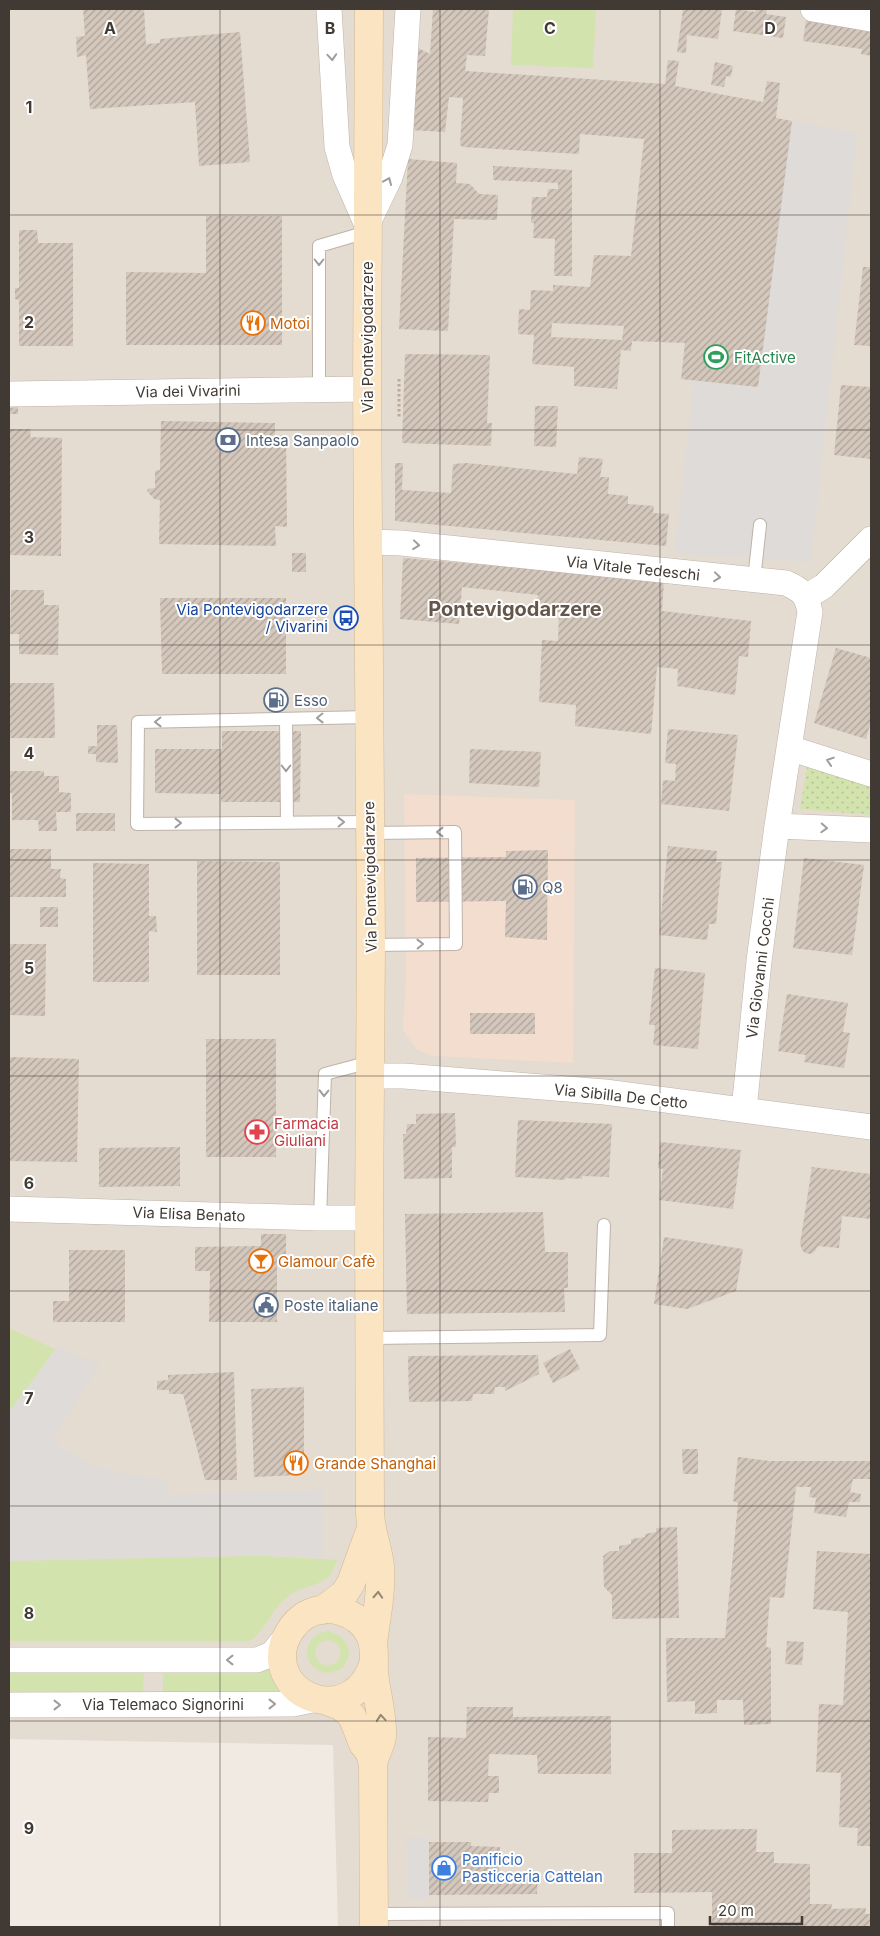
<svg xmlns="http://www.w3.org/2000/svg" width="880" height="1936" viewBox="0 0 880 1936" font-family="Inter,sans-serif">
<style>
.residential{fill:#e4dbd1}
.commercial{fill:#f2ddce}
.green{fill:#d3e3ad;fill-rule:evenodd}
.park{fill:url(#park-dots)}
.parking{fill:#dedbd8}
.building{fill:url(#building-hatch);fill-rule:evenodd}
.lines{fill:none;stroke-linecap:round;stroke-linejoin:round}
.service-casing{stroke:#beb3a9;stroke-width:14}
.minor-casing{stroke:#beb3a9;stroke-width:26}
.secondary-casing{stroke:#d1b897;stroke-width:29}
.path{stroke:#bcaa98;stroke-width:3;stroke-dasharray:2.5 2.5;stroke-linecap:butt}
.service{stroke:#fff;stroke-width:12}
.minor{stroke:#fff;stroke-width:25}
.secondary{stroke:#fbe4c2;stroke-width:28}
.oneway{stroke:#a09c9a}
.oneway2{stroke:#958674}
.grid{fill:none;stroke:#413a34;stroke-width:1;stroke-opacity:0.55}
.labels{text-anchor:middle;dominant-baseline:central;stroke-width:4;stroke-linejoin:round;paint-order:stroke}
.food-label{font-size:15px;fill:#c56008;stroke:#fff;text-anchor:start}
.street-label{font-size:15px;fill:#413a34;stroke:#fff}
.leisure-label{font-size:15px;fill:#27864d;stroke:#fff;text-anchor:start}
.service-label{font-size:15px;fill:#4e5e75;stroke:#fff;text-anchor:start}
.transit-label{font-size:15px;fill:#164399;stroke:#fff;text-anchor:end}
.health-label{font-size:15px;fill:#be3a42;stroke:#fff;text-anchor:start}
.shop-label{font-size:15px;fill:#366cbe;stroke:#fff;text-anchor:start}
.district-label{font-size:20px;font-weight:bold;fill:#64564b;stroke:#fff}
.grid-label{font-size:16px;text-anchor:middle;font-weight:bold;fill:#413a34;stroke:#fff;stroke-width:4;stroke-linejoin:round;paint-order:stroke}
</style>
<defs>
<pattern id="park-dots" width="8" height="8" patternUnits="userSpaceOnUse" patternTransform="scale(1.25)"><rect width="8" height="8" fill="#d3e3ad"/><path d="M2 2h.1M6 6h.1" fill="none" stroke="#b6c495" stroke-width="1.8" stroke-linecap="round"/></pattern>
<pattern id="building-hatch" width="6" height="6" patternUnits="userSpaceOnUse" patternTransform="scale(1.25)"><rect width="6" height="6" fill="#d4c7bc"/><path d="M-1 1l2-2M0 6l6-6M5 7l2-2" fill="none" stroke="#aea39a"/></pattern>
</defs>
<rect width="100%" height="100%" fill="#f0eae3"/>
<path class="residential" d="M9,9h862v1918h-533l-5,-182 -324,-6z"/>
<path class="commercial" d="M404,794l171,6 -2,263 -140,-7 -16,-6 -14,-20 3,-54z"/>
<path class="green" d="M513,9h83l-3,59 -82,-3z
M9,1328l48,22 -48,63z
M262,1556l75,4c-8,30 -29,21 -50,37 -16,12 -22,36 -38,44h-240v-80z
M327,1631c14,3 21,10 22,24l-6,13c-34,20 -52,-30 -16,-37zM328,1640c13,2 16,14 8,23 -11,5 -21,1 -21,-12l4,-8z
M9,1668h135l-1,28h-134z
M163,1668h104l12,24 -116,4z"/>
<path class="park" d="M807,767l64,20v28l-71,-6z"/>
<path class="parking" d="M792,121l65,12 -46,429 -136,-9 19,-172 64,6z
M57,1347l43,18 -46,71 6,11 29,17 31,9 46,7 3,15 153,-5v67l-56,-2 -257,6v-149z
M407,1837h21l1,62h-21z"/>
<path class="building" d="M83,9h61l2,35 14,-1v-4l80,-7 10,130 -51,4 -4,-64 -105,7 -4,-54 -9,2 -1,-20 9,-1z
M433,9h56l-4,47 -18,-1 -2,16 200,13 3,-24 11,1 -4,25 88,16 4,-21 13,2 -4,35 16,3 -34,266 -77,-8 4,-36 -53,-2 -1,10 -10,-1 -4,39 -43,-3v-19l-42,-3 2,-29 -16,-1 1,-25 11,1 1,-20 22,1v-6l37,2 4,-32 37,1 13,-117 -64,-5 -1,20 -116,-7 -3,-2 3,-47 -14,-1 -4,35 -35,-2 6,-83 14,7zM552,323l72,3 -2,14 -71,-3z
M683,9h39l-4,30 -31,-4 -1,18 -9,-1z
M736,9l19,3 1,-3 11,1 -1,4 20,3 -3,21 -50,-7z
M807,13l48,5 -1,11 17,3v24l-10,-2 1,-5 -59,-8z
M715,62l18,4 -2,11 -5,-1 -2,11 -13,-2z
M408,159l49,4 -1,20 14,1 9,10 19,1 -1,25 -43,-1 -6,112 -49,-2z
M493,166l79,4v106h-18l1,-37 -22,-1 1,-15h-3l1,-26h15l1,-8h10v-6l-65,-3z
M206,216h76v129h-156v-73l80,1z
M19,230h18l1,13h35v103h-54v-46l-4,-1v-11h4z
M863,267h8v79l-17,-1z
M405,354l85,1 -3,68h5l-1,23 -89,-3z
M841,385l30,2v72l-37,-4z
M535,406h23l-2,41 -22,-1z
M18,407v7h-9v-6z
M161,421l114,2v12h11l1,92 -12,-1 1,20 -117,-2 1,-44 -6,-1 -7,-8 1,-2 7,-1v-17l5,-1z
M9,429h22l-1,8 32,1 -1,118 -52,-1z
M579,457l24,2 -3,18h9l-1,17 20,2v8l26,2 -1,7 16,1 -3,32 -271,-25v-58h8l-1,27 49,3 2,-29 13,-1 111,11z
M292,553h14v19h-14z
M403,558l261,22 -2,31 89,10 -3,36 -9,-1 -4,39 -58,-9 1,-17 -21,-2 -6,67 -76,-8 1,-21 -37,-3 3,-62 16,1 1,-29 -23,-1 2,-16 -76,-8 -3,37 -59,-5z
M11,590h33v15h15l-1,50 -39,-1v-20h-9z
M160,598h126v76h-124z
M836,648l35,10v63l-5,18 -52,-16z
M10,683h44l1,55h-46z
M97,725h20l1,38 -22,-1v-8h-8v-8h9z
M668,729l70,6 -9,76 -68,-7 2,-24 12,1 1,-17 -11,-1z
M222,731h79l-1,71h-79v-8l-66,-1v-44h67z
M470,749l71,3 -2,35 -70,-4z
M9,771h35v5h15v16l12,1v19h-15l1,19h-18l-1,-11h-26v-27h-3z
M76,813h39v18h-39z
M668,846l49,5 -1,11h6l-4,38 -2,24h-7l-2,16 -48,-5z
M9,849h42v20h10l-1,9 6,1v18h-57z
M548,850l-1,90 -42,-3 1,-36 -90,1v-44l90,-1v-6z
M804,858l60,7 -12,90 -59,-7z
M197,861l83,1v113h-83z
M93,863l56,1v52h7l1,16 -8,-1v51h-56z
M40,907h18v20h-18z
M9,944h37l-1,72 -36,-1z
M655,968l50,5 -7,76 -45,-4 2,-20h-6z
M787,994l61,9 -5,29 7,1 -6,35 -40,-6 2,-7 -28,-4z
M470,1013h65v21h-65z
M206,1039h70v118h-70z
M9,1057l70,2 -2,103 -68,-1z
M455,1113l1,34h-4v31l-48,1 -1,-45h3l1,-10h9v-10z
M518,1120l94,4 -3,53 -27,-1v3l-17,-1v2l-50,-3z
M660,1142l81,8 -8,59 -74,-9 4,-31 -5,-1z
M180,1147v39l-81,1v-39z
M812,1167l59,7v45l-29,-3 -3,32 -21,-2 -3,5 -4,3 -6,-1 -3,-3 -2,-6z
M543,1212l2,40h23v36h-4l1,24 -158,2 -2,-100z
M261,1234h25v29h-9v59h-68l1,-51h-15v-24l66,-1z
M664,1237l79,12 -7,42 -49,18 -33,-5z
M69,1250h56v72h-72v-21h16z
M570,1349l10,20 -27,14 -10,-20z
M538,1355l1,19 -34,17v-4h-10l-1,7h-21l-1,7 -63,1 -1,-46z
M234,1372l3,108h-32l-22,-86h-14v-4h-12v-9l11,-1v-5z
M304,1387v83l-6,5 -44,2 -3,-88z
M682,1449h16v25h-15z
M738,1457l32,4h101v18h-18l-3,13 11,2 -1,8h-11l-3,15 -32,-4 2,-15 -7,-1 2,-10h-15l-12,111 -14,-1 -4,50 5,1v76l-27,1 -1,-25h-26v13l-22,1v-13l-28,1 -1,-64h59l13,-135 -5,-2z
M677,1527l2,91 -67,1v-24l-8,-8 -1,-31 7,-5h9v-5l12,-2v-5l14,-2v-3l11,-2v-4z
M817,1551l54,3v292h-14l1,-18 -19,-1 2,-54 -25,-1 3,-68 24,1 5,-93 -35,-3z
M787,1641l17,1 -2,23 -17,-1z
M467,1707h46v10l98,-1v58h-73l-1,-19 -48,-1 -1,22h11v17h-10l-1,9 -60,-1v-64l38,1z
M757,1829l-1,23h18v11l36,1v40h22l-1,5 35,-1 -1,6h6v13h-159v-35l-78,1v-40h38v-23z
M429,1842h42v4l29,1 -1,28h39l-1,19 -108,1z"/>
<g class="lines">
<g class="service-casing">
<path id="service" d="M319,390v-144l48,-14
M754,580l6,-55
M369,717l-231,5 -1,102 233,-2
M286,719l1,104
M370,833l85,-1 1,112 -85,1
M320,1218l5,-144 45,-12
M370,1338l230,-3 4,-110
M374,1914l294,-1v14"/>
</g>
<g class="minor-casing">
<path id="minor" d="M329,9l8,138 8,28 22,50
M813,9l58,10
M367,225l23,-48 10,-32 8,-136
M9,394l358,-5
M368,542l33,1 385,40c16,7 21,12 24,29l-33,214 -18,135 -15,149
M806,597l18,-11 47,-47
M789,748l82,26
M777,826l94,4
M370,1076h34l201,16 266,35
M9,1209l311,9h49
M9,1660h248l15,-6 14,-17
M9,1705l284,-1 24,-5"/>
</g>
<g class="secondary-casing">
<path id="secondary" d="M369,9l-2,380 4,556 -2,273 1,295c1,21 8,34 10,53 2,25 -4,53 -7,77
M323,1610l21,-16 7,-11 20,-55
M374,1662c-20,67 -106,37 -90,-19 4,-11 10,-20 20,-27 23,-14 54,-5 66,19 6,12 3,24 4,37 2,22 9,42 8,64 -1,11 -8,18 -9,29l1,162
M327,1701l14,5 11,10 11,28 7,9 3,12"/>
</g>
<path class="path" d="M399,379v38"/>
<use href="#service" class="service"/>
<use href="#minor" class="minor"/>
<use href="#secondary" class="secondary"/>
</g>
<defs><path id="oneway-chevron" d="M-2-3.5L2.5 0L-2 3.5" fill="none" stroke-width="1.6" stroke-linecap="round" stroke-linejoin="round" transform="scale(1.25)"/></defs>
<g class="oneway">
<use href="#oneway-chevron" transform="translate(332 57) rotate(86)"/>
<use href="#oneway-chevron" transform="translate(388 181) rotate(-67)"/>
<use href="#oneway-chevron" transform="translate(319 262) rotate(90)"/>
<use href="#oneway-chevron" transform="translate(416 545) rotate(6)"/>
<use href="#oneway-chevron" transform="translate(717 577) rotate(6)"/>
<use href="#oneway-chevron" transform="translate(320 718) rotate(179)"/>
<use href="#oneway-chevron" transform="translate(158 722) rotate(179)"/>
<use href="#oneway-chevron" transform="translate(830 761) rotate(-162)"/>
<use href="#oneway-chevron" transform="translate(286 768) rotate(90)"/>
<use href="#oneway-chevron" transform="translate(341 822) rotate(-1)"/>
<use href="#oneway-chevron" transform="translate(178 823)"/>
<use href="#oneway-chevron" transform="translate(824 828) rotate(3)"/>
<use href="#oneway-chevron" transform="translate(440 832) rotate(180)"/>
<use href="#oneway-chevron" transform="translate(420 944) rotate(-1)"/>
<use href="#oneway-chevron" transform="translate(324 1093) rotate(91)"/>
<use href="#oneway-chevron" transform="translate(230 1660) rotate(-180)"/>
<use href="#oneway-chevron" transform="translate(272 1704)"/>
<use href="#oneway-chevron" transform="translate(57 1705)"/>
</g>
<g class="oneway2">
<use href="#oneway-chevron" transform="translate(378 1595) rotate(-87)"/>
<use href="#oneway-chevron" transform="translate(381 1718) rotate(-95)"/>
</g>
<path class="grid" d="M220,9v1918M440,9v1918M660,9v1918M9,215h862M9,430h862M9,645h862M9,860h862M9,1076h862M9,1291h862M9,1506h862M9,1721h862"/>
<defs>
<g id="restaurant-ring" transform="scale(1.25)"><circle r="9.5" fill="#fff" stroke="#e8710a" stroke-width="1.5"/><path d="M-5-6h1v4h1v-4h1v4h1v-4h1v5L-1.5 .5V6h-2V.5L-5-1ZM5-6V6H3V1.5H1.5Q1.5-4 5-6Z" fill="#e8710a"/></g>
<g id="stadium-ring" transform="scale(1.25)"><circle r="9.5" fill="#fff" stroke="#2e9e5b" stroke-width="1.5"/><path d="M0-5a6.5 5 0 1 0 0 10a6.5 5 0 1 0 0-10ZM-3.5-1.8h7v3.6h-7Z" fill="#2e9e5b"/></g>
<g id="bank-ring" transform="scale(1.25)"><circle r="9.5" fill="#fff" stroke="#5c6f8a" stroke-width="1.5"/><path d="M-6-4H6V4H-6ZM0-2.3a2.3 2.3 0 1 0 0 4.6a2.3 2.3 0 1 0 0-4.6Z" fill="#5c6f8a"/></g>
<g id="bus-ring" transform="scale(1.25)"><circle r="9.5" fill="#fff" stroke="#1a4fb4" stroke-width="1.5"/><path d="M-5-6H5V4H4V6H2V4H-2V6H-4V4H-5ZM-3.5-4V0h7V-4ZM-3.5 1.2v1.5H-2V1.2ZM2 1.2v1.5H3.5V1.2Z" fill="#1a4fb4"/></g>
<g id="fuel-ring" transform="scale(1.25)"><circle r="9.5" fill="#fff" stroke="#5c6f8a" stroke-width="1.5"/><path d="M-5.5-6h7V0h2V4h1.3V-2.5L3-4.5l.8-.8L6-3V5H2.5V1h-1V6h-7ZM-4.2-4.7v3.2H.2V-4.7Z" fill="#5c6f8a"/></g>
<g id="pharmacy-ring" transform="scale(1.25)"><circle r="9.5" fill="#fff" stroke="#e0444e" stroke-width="1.5"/><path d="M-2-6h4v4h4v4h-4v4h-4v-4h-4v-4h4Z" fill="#e0444e"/></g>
<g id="bar-ring" transform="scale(1.25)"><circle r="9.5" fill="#fff" stroke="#e8710a" stroke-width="1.5"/><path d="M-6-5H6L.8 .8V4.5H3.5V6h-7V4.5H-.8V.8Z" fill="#e8710a"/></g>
<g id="civic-ring" transform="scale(1.25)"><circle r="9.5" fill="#fff" stroke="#5c6f8a" stroke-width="1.5"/><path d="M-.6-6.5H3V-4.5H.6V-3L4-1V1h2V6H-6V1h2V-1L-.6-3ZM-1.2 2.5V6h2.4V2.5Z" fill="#5c6f8a"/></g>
<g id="shop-ring" transform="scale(1.25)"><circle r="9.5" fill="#fff" stroke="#3f7fe0" stroke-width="1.5"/><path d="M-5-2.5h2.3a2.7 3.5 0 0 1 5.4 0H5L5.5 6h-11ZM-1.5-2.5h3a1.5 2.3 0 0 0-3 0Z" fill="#3f7fe0"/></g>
</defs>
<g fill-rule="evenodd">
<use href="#restaurant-ring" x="253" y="323"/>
<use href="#stadium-ring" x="716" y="357"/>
<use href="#bank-ring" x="228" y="440"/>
<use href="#bus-ring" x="346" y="618"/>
<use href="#fuel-ring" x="276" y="700"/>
<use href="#fuel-ring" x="525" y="887"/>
<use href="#pharmacy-ring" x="257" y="1132"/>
<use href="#bar-ring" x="261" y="1261"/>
<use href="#civic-ring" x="266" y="1305"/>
<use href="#restaurant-ring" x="296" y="1463"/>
<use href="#shop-ring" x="444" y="1868"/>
</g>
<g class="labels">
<g class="food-label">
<text x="270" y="323">Motoi</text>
<text x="278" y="1261">Glamour Cafè</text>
<text x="314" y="1463">Grande Shanghai</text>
</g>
<g class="street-label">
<text transform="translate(367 337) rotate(-90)">Via Pontevigodarzere</text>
<text transform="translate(188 391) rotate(-1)">Via dei Vivarini</text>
<text transform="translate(633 568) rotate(6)">Via Vitale Tedeschi</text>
<text transform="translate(370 877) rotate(-91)">Via Pontevigodarzere</text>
<text transform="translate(760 968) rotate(-83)">Via Giovanni Cocchi</text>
<text transform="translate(621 1096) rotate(6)">Via Sibilla De Cetto</text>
<text transform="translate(189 1214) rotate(2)">Via Elisa Benato</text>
<text x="163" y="1704">Via Telemaco Signorini</text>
</g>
<g class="leisure-label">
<text x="734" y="357">FitActive</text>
</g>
<g class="service-label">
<text x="246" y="440">Intesa Sanpaolo</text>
<text x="294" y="700">Esso</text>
<text x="542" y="887">Q8</text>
<text x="284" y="1305">Poste italiane</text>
</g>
<g class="transit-label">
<text x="328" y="609">Via Pontevigodarzere<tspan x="328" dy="17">/ Vivarini</tspan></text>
</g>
<g class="health-label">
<text x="274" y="1123">Farmacia<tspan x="274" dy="17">Giuliani</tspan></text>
</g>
<g class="shop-label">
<text x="462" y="1859">Panificio<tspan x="462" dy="17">Pasticceria Cattelan</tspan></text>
</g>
<g class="district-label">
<text x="515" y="609">Pontevigodarzere</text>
</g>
</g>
<g class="grid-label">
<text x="110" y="34">A</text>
<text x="330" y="34">B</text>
<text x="550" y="34">C</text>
<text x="770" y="34">D</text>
<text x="29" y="113">1</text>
<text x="29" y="328">2</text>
<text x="29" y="543">3</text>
<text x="29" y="759">4</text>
<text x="29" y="974">5</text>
<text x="29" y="1189">6</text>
<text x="29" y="1404">7</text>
<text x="29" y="1619">8</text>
<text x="29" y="1834">9</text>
</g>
<rect width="880" height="1936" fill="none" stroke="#413a34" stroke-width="20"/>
<path d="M710 1916v8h92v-8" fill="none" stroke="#413a34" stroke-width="2.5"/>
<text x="718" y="1916" font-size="15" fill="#413a34" stroke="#ffffff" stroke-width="4" paint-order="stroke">20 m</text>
</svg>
